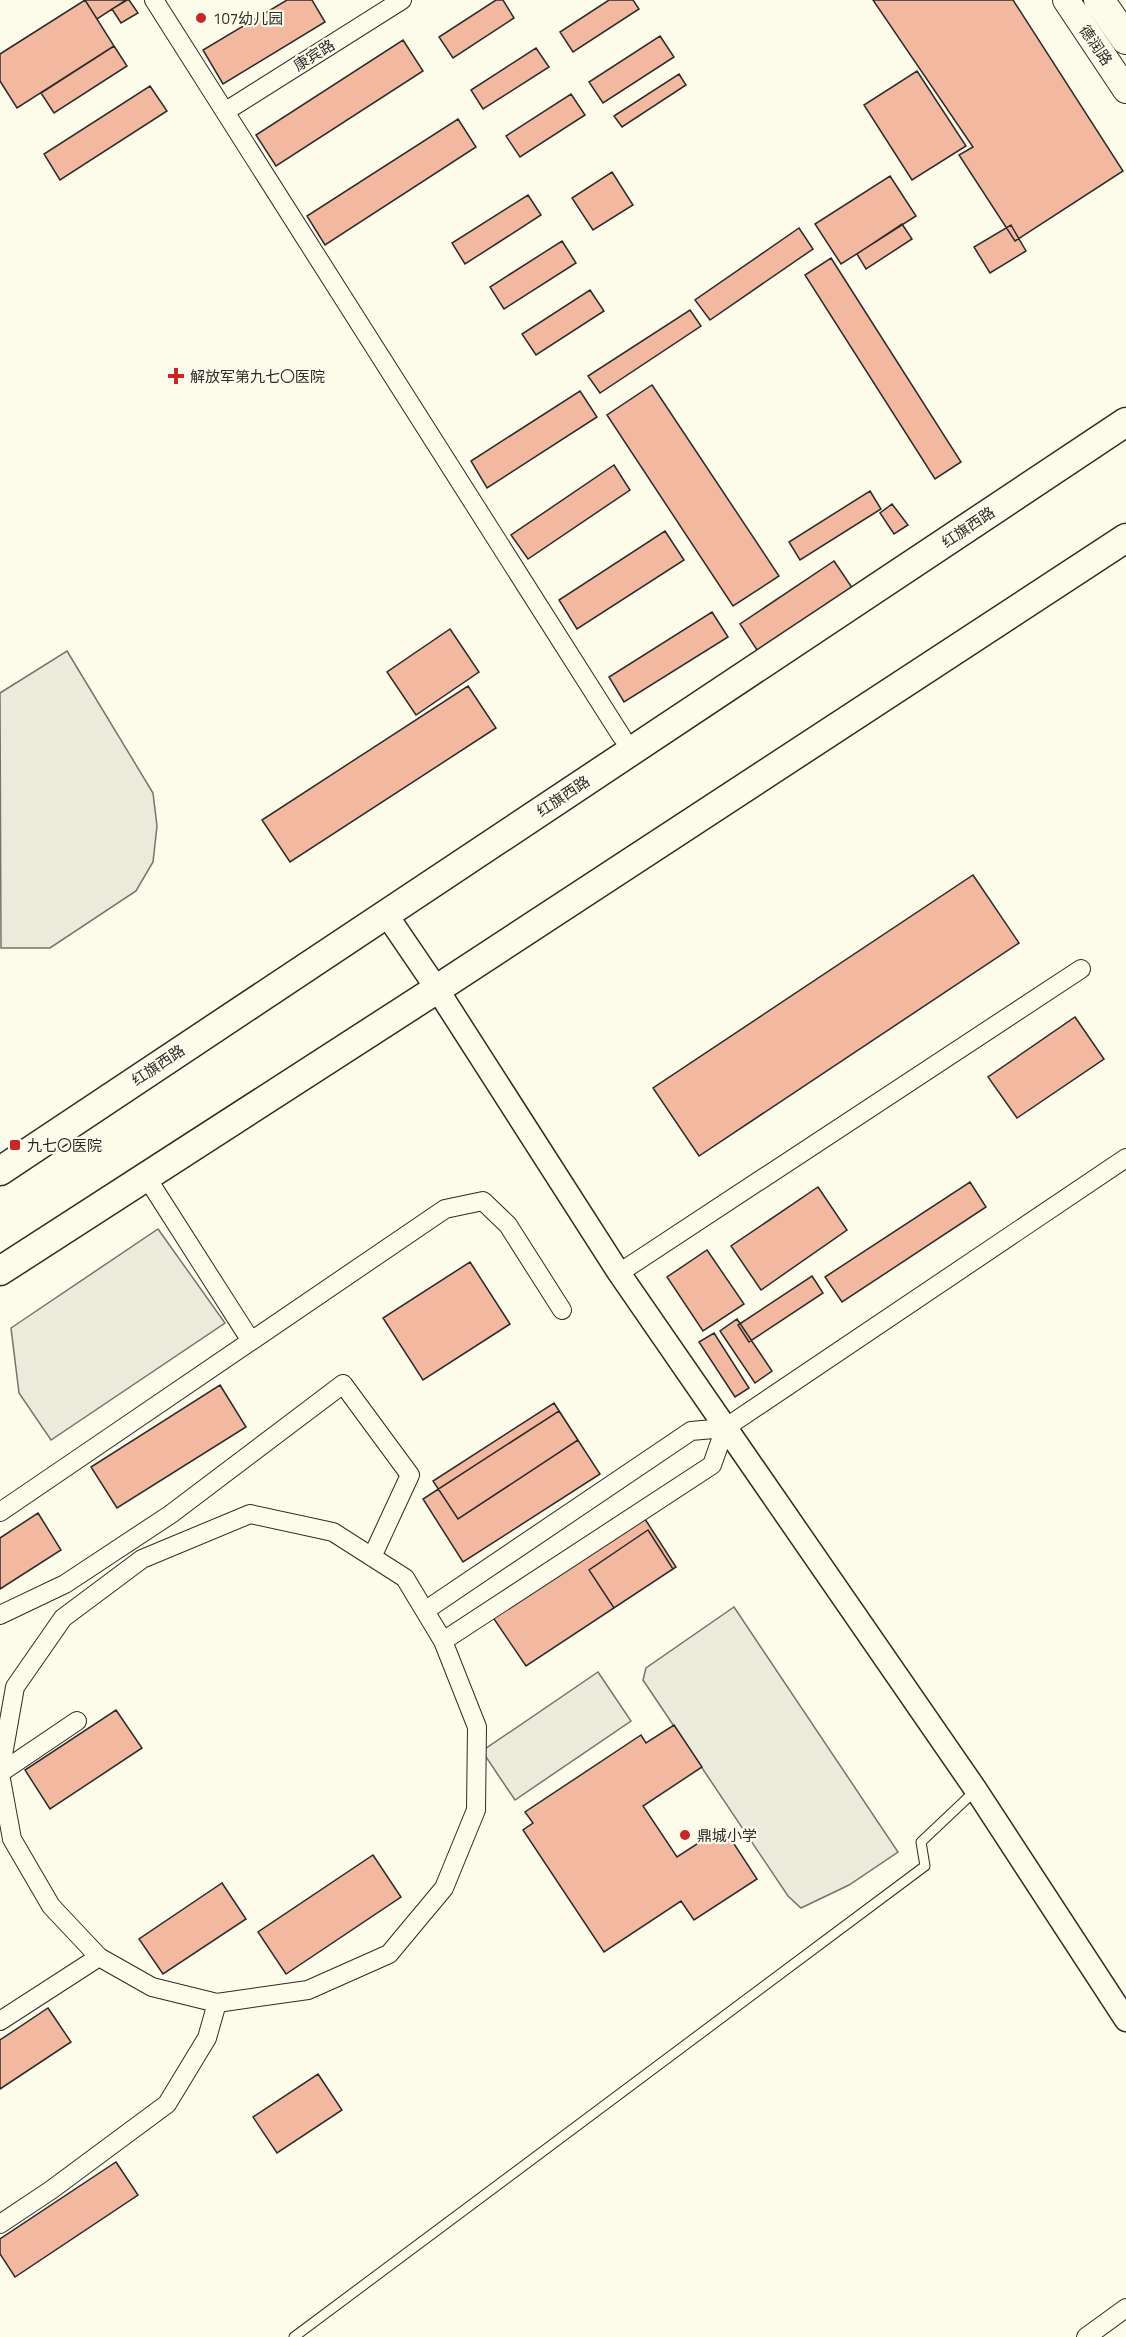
<svg xmlns="http://www.w3.org/2000/svg" width="1126" height="2337" viewBox="0 0 1126 2337" font-family="'Titillium Web','Noto Sans SC',sans-serif">
<style>
.green{fill:#ecebdb;stroke:#74746e;stroke-width:1.5}
.parking{fill:#eceadb;stroke:#74746e;stroke-width:1.5}
.building{fill:#f2b8a0;stroke:#2b2b2b;stroke-width:1.5}
.lines{fill:none;stroke-linecap:round;stroke-linejoin:round}
.service-casing{stroke:#2b2b2b;stroke-width:11}
.minor-casing{stroke:#2b2b2b;stroke-width:20}
.tertiary-casing{stroke:#2b2b2b;stroke-width:25}
.secondary-casing{stroke:#2b2b2b;stroke-width:28}
.primary-casing{stroke:#2b2b2b;stroke-width:31}
.trunk-casing{stroke:#2b2b2b;stroke-width:32}
.service{stroke:#fdfbea;stroke-width:9}
.minor{stroke:#fdfbea;stroke-width:18}
.tertiary{stroke:#fdfbea;stroke-width:22}
.secondary{stroke:#fdfbea;stroke-width:26}
.primary{stroke:#fdfbea;stroke-width:28}
.trunk{stroke:#fdfbea;stroke-width:30}
.poi-dot{fill:#c62828;stroke:#fdfbea;stroke-width:2}
.labels{text-anchor:middle;dominant-baseline:central;stroke-width:4.5;stroke-linejoin:round;paint-order:stroke}
.poi-label{font-size:15px;fill:#2b2b2b;stroke:#fdfbea;text-anchor:start}
.street-label{font-size:15px;fill:#2b2b2b;stroke:#fdfbea}
</style>
<rect width="100%" height="100%" fill="#fdfbea"/>
<path class="green" d="M734,1607l164,245 -49,33 -48,23 -13,-12 -145,-216 3,-12z
M598,1672l33,49 -116,79 -33,-49z"/>
<path class="parking" d="M67,651l86,142 4,33 -4,36 -17,29 -86,57h-49l-1,-255z
M158,1229l67,94 -174,117 -32,-47 -8,-65z"/>
<path class="building" d="M85,0h41l-29,19z
M85,0l29,46 -97,62 -17,-27v-27z
M127,0h2l9,13 -17,10 -9,-14z
M287,0h25l13,22 -102,62 -20,-34z
M496,0h7l11,18 -61,40 -14,-21z
M609,0h24l6,9 -66,43 -13,-20z
M873,0h140l110,171 -108,70 -56,-86 14,-8z
M660,36l14,21 -71,46 -14,-21z
M403,40l20,31 -147,95 -20,-31z
M114,46l13,20 -73,47 -13,-20z
M536,48l13,19 -66,42 -12,-19z
M917,71l49,75 -54,34 -48,-75z
M679,74l7,11 -64,42 -8,-11z
M150,86l17,25 -107,69 -16,-26z
M571,94l14,21 -65,42 -14,-21z
M458,119l18,28 -151,98 -18,-29z
M612,172l21,33 -40,25 -21,-32z
M890,176l26,40 -75,48 -26,-40z
M528,195l13,20 -76,49 -13,-21z
M902,224l10,15 -46,30 -9,-15z
M1011,225l15,26 -36,22 -16,-26z
M799,228l14,21 -103,71 -15,-20z
M562,241l14,22 -72,46 -14,-22z
M831,258l130,204 -26,17 -130,-204z
M590,290l14,21 -68,44 -14,-21z
M690,310l11,16 -101,67 -12,-17z
M652,385l127,191 -46,30 -126,-191z
M580,391l17,26 -110,71 -16,-27z
M614,465l16,25 -102,69 -17,-24z
M870,491l11,18 -81,51 -11,-18z
M892,504l16,21 -14,9 -14,-21z
M665,531l19,29 -107,69 -18,-29z
M834,561l19,28 -94,64 -19,-29z
M712,612l16,25 -104,65 -15,-25z
M450,629l29,43 -63,43 -29,-43z
M468,686l28,42 -206,134 -28,-42z
M973,875l46,68 -320,213 -46,-68z
M1075,1017l29,42 -87,59 -29,-41z
M970,1182l16,25 -144,95 -17,-25z
M818,1187l29,43 -86,60 -30,-44z
M707,1250l37,54 -41,27 -36,-54z
M470,1262l40,62 -87,56 -40,-62z
M812,1276l11,17 -74,49 -11,-17z
M737,1319l35,52 -17,12 -35,-52z
M714,1333l35,55 -14,9 -36,-55z
M220,1385l26,42 -129,81 -26,-41z
M554,1403l24,37 -120,79 -25,-38z
M559,1411l41,63 -137,88 -40,-63z
M38,1513l23,37 -61,39v-51z
M643,1516l33,51 -150,99 -34,-50z
M648,1530l25,39 -59,39 -25,-38z
M116,1710l26,38 -92,61 -25,-39z
M674,1725l28,42 -59,39 34,51 46,-30 34,52 -63,41 -13,-19 -77,51 -81,-122 10,-7 -8,-11 116,-77 5,8z
M373,1855l28,42 -115,77 -28,-42z
M222,1883l24,36 -83,55 -24,-35z
M48,2008l23,34 -71,47v-49z
M318,2074l24,36 -65,43 -24,-36z
M116,2162l22,33 -123,82 -15,-23v-15z"/>
<g class="lines">
<g class="service-casing">
<path id="service" d="M294,2337l631,-471 -4,-24 55,-52"/>
</g>
<g class="minor-casing">
<path id="minor" d="M154,0l468,737
M226,111l176,-111
M147,1178l104,163
M619,1273l462,-304
M0,1512l445,-303 38,-8 25,24 54,85
M426,1610l265,-179 34,-3 401,-270
M0,1615l65,-31 106,-70 172,-130 67,91 -38,82
M443,1641l269,-176 13,-37
M0,1772l15,-85 48,-69 79,-59 108,-45 83,18 72,46 38,63 34,86 -1,83 -32,78 -55,66 -81,36 -91,13 -65,-16 -53,-30 -48,-51 -39,-67 -12,-65
M0,1773l77,-52
M0,2021l99,-64
M0,2224l51,-34 116,-86 40,-66 10,-35
M1086,2337l40,-29"/>
</g>
<g class="tertiary-casing">
<path id="tertiary" d="M386,914l51,75 182,284 357,517 150,230"/>
</g>
<g class="secondary-casing">
<path id="secondary" d="M1066,0l60,90"/>
</g>
<g class="primary-casing">
<path id="primary" d="M0,1171l1126,-749
M0,1271l437,-282 689,-451"/>
</g>
<g class="trunk-casing">
<path id="trunk" d="M1099,0l27,39"/>
</g>
<use href="#service" class="service"/>
<use href="#minor" class="minor"/>
<use href="#tertiary" class="tertiary"/>
<use href="#secondary" class="secondary"/>
<use href="#primary" class="primary"/>
<use href="#trunk" class="trunk"/>
</g>
<g class="poi-dot">
<circle cx="201" cy="18" r="6"/>
<path d="M173 367h6v6h6v6h-6v6h-6v-6h-6v-6h6z"/>
<rect x="9" y="1139" width="12" height="12" rx="3"/>
<circle cx="685" cy="1835" r="6"/>
</g>
<g class="labels">
<g class="poi-label">
<text x="213" y="18">107幼儿园</text>
<text x="190" y="376">解放军第九七〇医院</text>
<text x="27" y="1145">九七〇医院</text>
<text x="697" y="1835">鼎城小学</text>
</g>
<g class="street-label">
<text transform="translate(1096 45) rotate(56)">德润路</text>
<text transform="translate(314 55) rotate(-32)">康宾路</text>
<text transform="translate(968 527) rotate(-34)">红旗西路</text>
<text transform="translate(563 796) rotate(-34)">红旗西路</text>
<text transform="translate(158 1065) rotate(-34)">红旗西路</text>
</g>
</g>
</svg>
